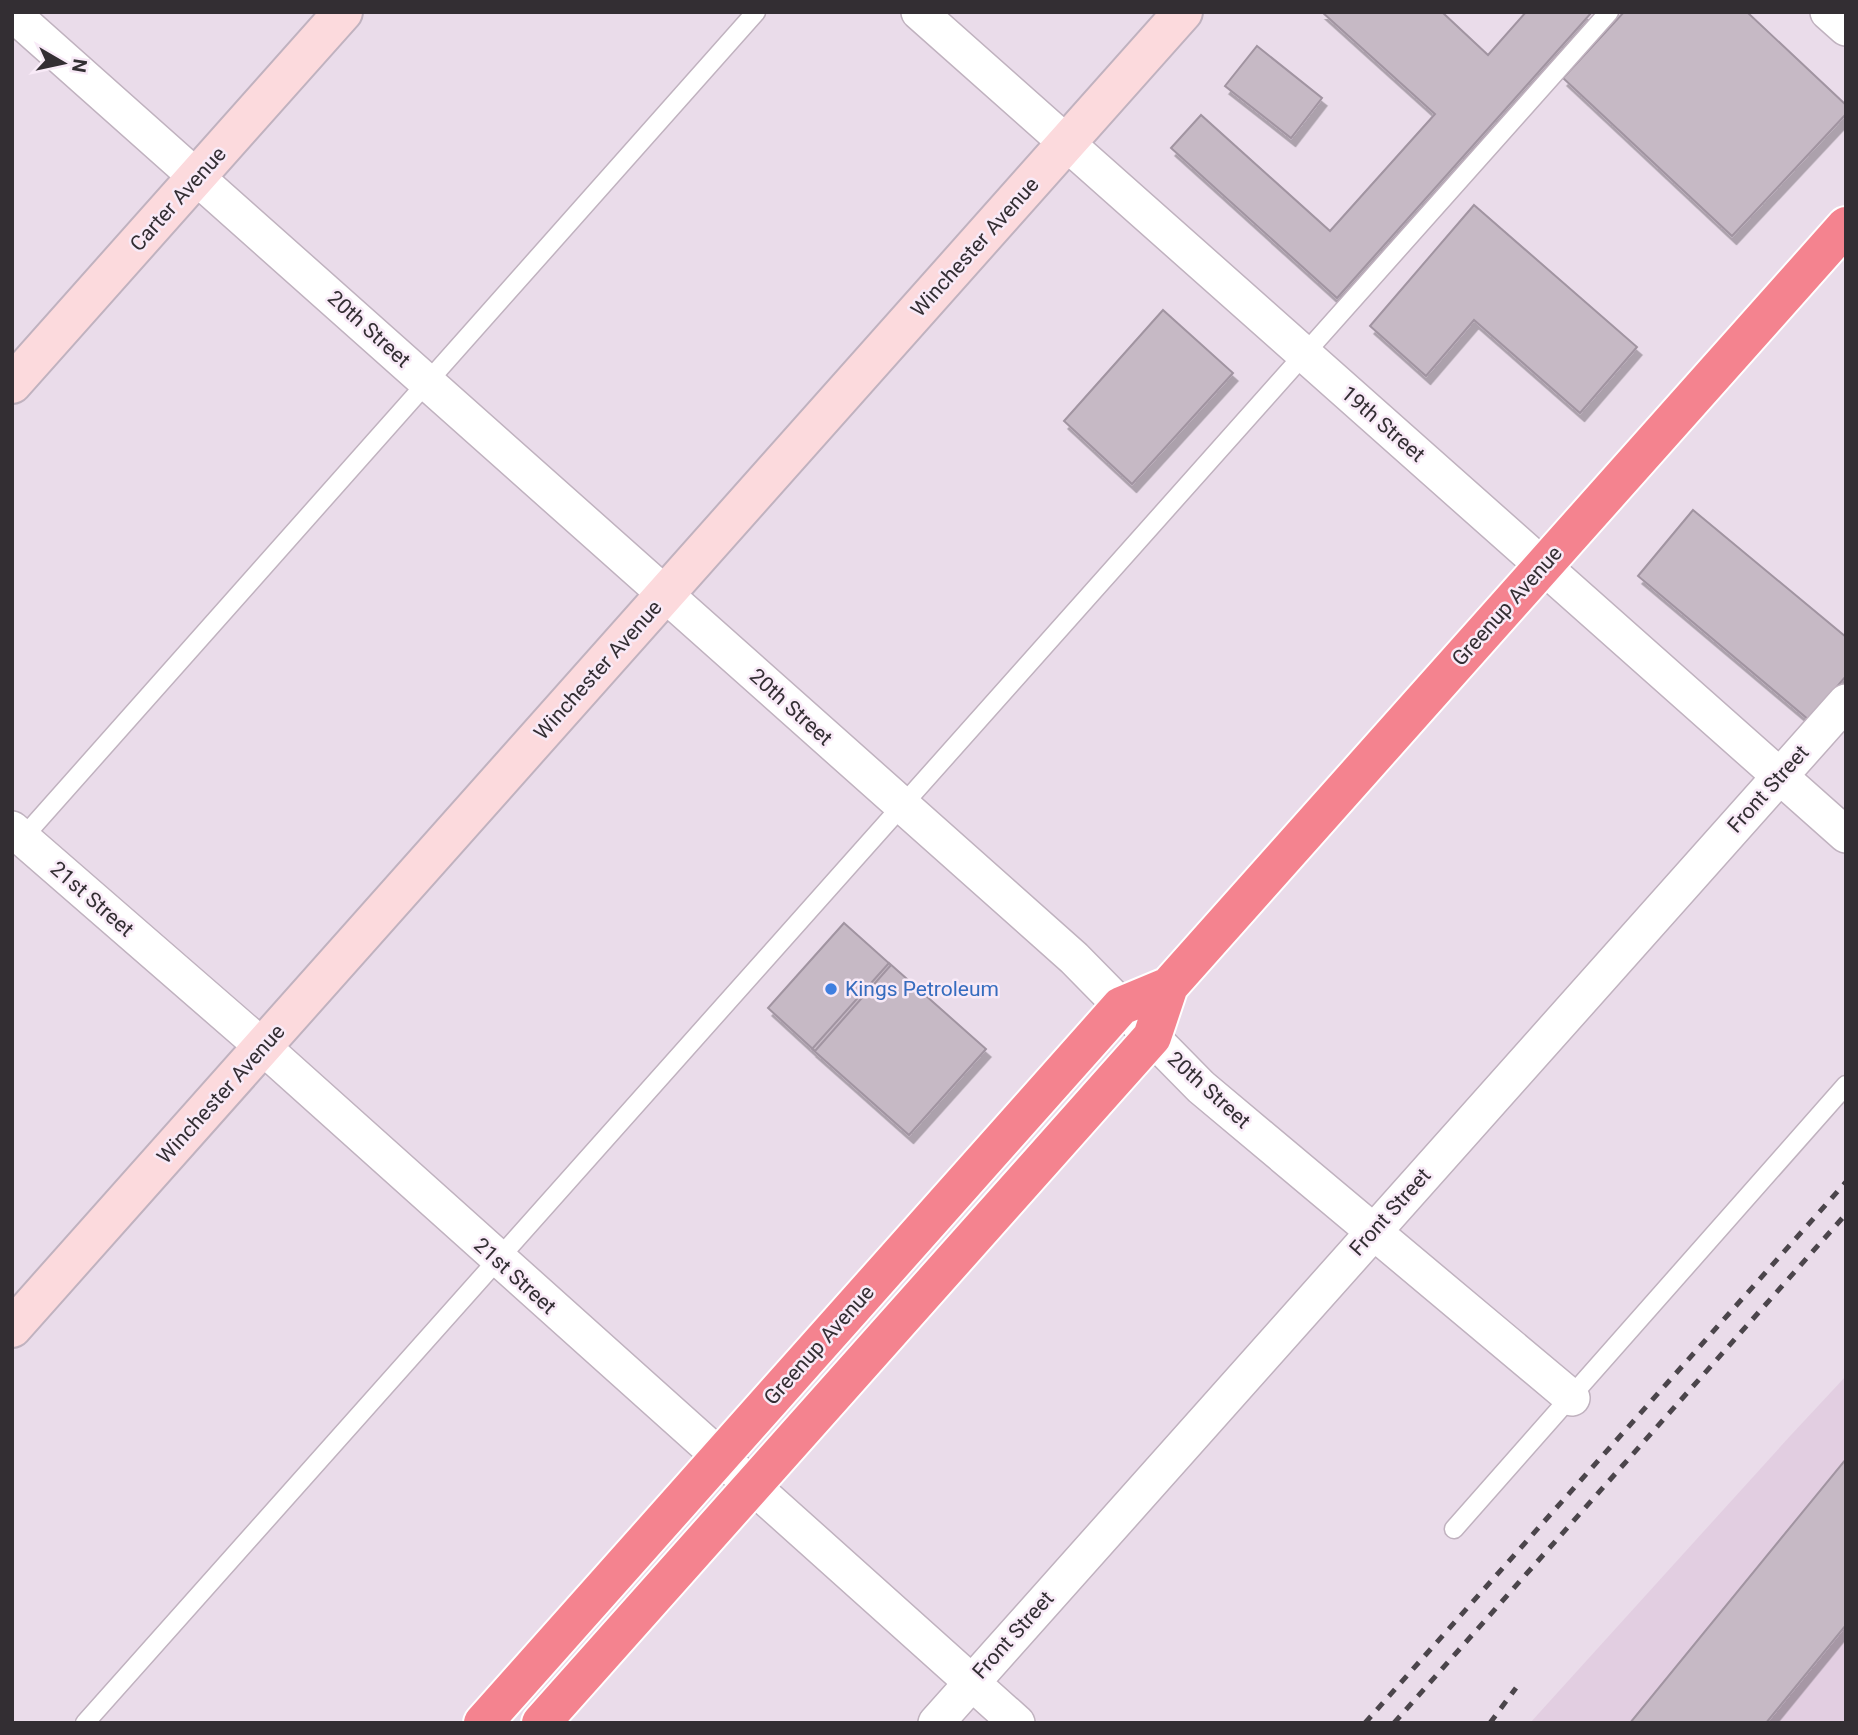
<svg xmlns="http://www.w3.org/2000/svg" width="1858" height="1735" viewBox="0 0 1858 1735" font-family="Roboto,sans-serif">
<style>
.built{fill:#e2cee1}
.building{fill:#c6b9c5;stroke:#a194a1;stroke-width:2;filter:url(#shadow)}
.lines{fill:none;stroke-linecap:round;stroke-linejoin:round}
.lane-casing{stroke:#c0b2bf;stroke-width:21}
.street-casing{stroke:#c0b2bf;stroke-width:38}
.secondary-casing{stroke:#c0b2bf;stroke-width:42}
.highway-casing{stroke:#fff;stroke-width:42}
.lane{stroke:#fff;stroke-width:18}
.street{stroke:#fff;stroke-width:35}
.secondary{stroke:#fcdadd;stroke-width:38}
.highway{stroke:#f4838f;stroke-width:38}
.rail{stroke:#4b454b;stroke-width:5;stroke-dasharray:9 9;stroke-linecap:butt}
.shop-dot{fill:#3f7fe0;stroke:#f8eaf7;stroke-width:2.5}
.labels{text-anchor:middle;dominant-baseline:central;stroke-width:5;stroke-linejoin:round;paint-order:stroke}
.street-label{font-size:21px;fill:#332e33;stroke:#f8eaf7}
.shop-label{font-size:21px;fill:#366cbe;stroke:#f8eaf7;text-anchor:start}
</style>
<defs>
<filter id="shadow"><feDropShadow dx="4.5" dy="8" stdDeviation="0" flood-color="#0004"/></filter>
</defs>
<rect width="100%" height="100%" fill="#eadcea"/>
<path class="built" d="M1846,1376v347h-316l261,-288z"/>
<path class="building" d="M1322,12h120l46,43 38,-43h66l-255,286 -166,-150 30,-33 129,116 105,-117z
M1624,12h123l99,93v9l-114,122 -169,-158z
M1257,46l65,52 -31,40 -66,-52z
M1474,205l163,142 -57,66 -106,-93 -48,56 -56,-50z
M1163,310l70,63 -101,111 -68,-63z
M1693,510l153,127v39l-37,44 -171,-144z
M844,923l47,42 -76,86 -47,-43z
M889,963l97,86 -77,86 -97,-86z
M1846,1459v166l-80,98h-136z"/>
<g class="lines">
<g class="lane-casing">
<path id="lane" d="M19,842l737,-830
M1454,1529l392,-444
M85,1723c506,-572 1018,-1139 1524,-1711"/>
</g>
<g class="street-casing">
<path id="street" d="M919,12l927,823
M1828,12l18,16
M12,13l1062,945 127,129 371,311
M12,829l252,219 753,675
M936,1723l910,-1021"/>
</g>
<g class="secondary-casing">
<path id="secondary" d="M12,384l331,-372
M12,1328l1171,-1316"/>
</g>
<g class="highway-casing">
<path id="highway" d="M483,1723l638,-717 48,-20
M541,1723l611,-686 17,-51 677,-760"/>
</g>
<use href="#lane" class="lane"/>
<use href="#street" class="street"/>
<use href="#secondary" class="secondary"/>
<use href="#highway" class="highway"/>
<path class="rail" d="M1365,1723l481,-541
M1394,1723l452,-509
M1490,1723l26,-35"/>
</g>
<circle class="shop-dot" cx="831" cy="989" r="7"/>
<g class="labels">
<g class="street-label">
<text transform="translate(178 199) rotate(-48)">Carter Avenue</text>
<text transform="translate(975 247) rotate(-48)">Winchester Avenue</text>
<text transform="translate(369 329) rotate(42)">20th Street</text>
<text transform="translate(1383 424) rotate(41)">19th Street</text>
<text transform="translate(1507 606) rotate(-48)">Greenup Avenue</text>
<text transform="translate(598 670) rotate(-48)">Winchester Avenue</text>
<text transform="translate(791 707) rotate(42)">20th Street</text>
<text transform="translate(1768 789) rotate(-48)">Front Street</text>
<text transform="translate(92 899) rotate(41)">21st Street</text>
<text transform="translate(1209 1090) rotate(42)">20th Street</text>
<text transform="translate(221 1094) rotate(-48)">Winchester Avenue</text>
<text transform="translate(1390 1212) rotate(-48)">Front Street</text>
<text transform="translate(515 1276) rotate(42)">21st Street</text>
<text transform="translate(819 1345) rotate(-48)">Greenup Avenue</text>
<text transform="translate(1013 1635) rotate(-48)">Front Street</text>
</g>
<g class="shop-label">
<text x="845" y="989">Kings Petroleum</text>
</g>
</g>
<rect width="1858" height="1735" fill="none" stroke="#332e33" stroke-width="28"/>
<g transform="translate(63 63) rotate(99)" stroke="#f8eaf7" stroke-width="5" paint-order="stroke">
<path d="M0-5L12 26L0 18L-12 26Z" fill="#332e33"/>
<text y="-10" font-size="19" font-weight="bold" text-anchor="middle" fill="#332e33">N</text>
</g>
</svg>
